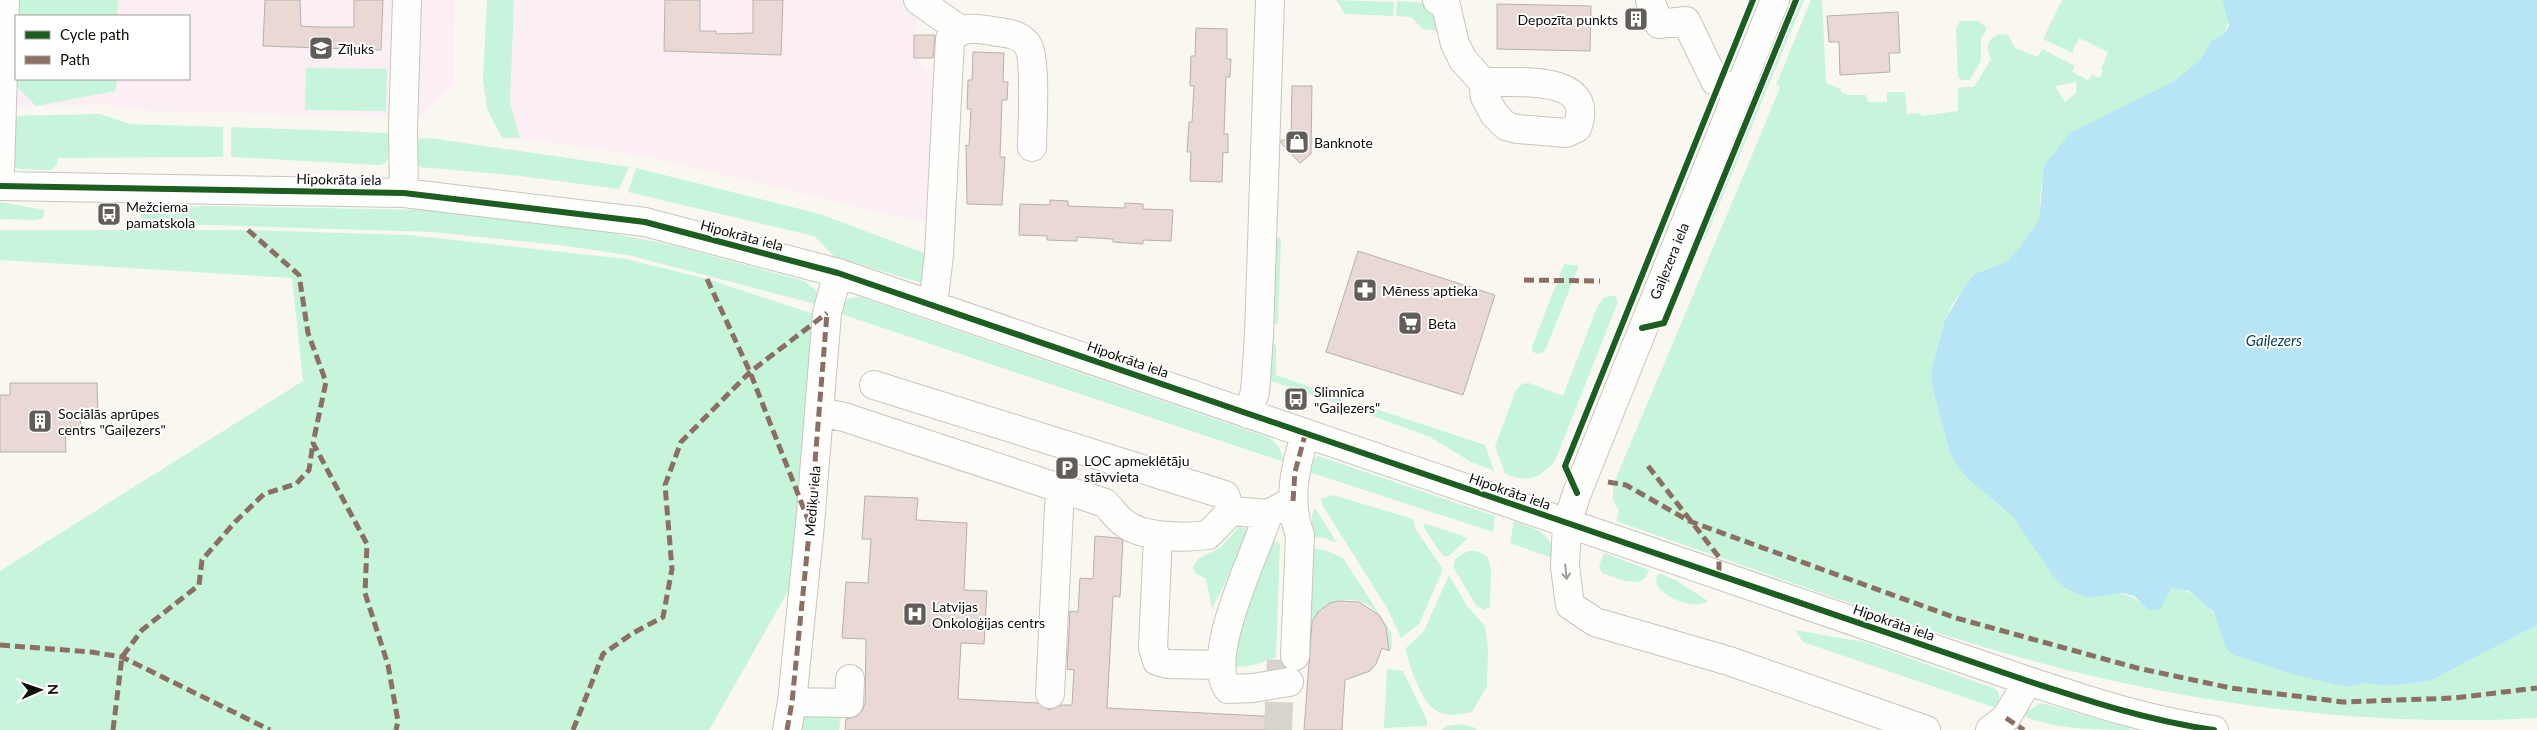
<svg xmlns="http://www.w3.org/2000/svg" width="2537" height="730" viewBox="0 0 2537 730" font-family="Lato,sans-serif">
<style>
.education{fill:#fbeff5;fill-rule:evenodd}
.green{fill:#c6f5db;fill-rule:evenodd}
.water{fill:#b8e5f6}
.building{fill:#e9d8d4;stroke:#b6b1ad}
.lines{fill:none;stroke-linecap:round;stroke-linejoin:round}
.minor-tunnel{stroke:#d7d4cd;stroke-width:28;stroke-dasharray:28 14;stroke-linecap:butt}
.minor-casing{stroke:#c8c5be;stroke-width:30}
.minor{stroke:#fefefd;stroke-width:28}
.quiet{stroke:#8d6e63;stroke-width:5;stroke-dasharray:10 5;stroke-linecap:butt}
.cycleway-casing{stroke:#fff;stroke-width:9}
.cycleway{stroke:#1b5e20;stroke-width:6}
.oneway{stroke:#9e9d9b}
.labels{text-anchor:middle;dominant-baseline:central;stroke-width:4;stroke-linejoin:round;paint-order:stroke}
.poi-label{font-size:14px;fill:#0f0c07;stroke:#fff;text-anchor:start}
.street-label{font-size:14px;fill:#0f0c07;stroke:#fff}
.water-label{font-size:15px;font-style:italic;fill:#0e4457;stroke:#fff}
</style>
<rect width="100%" height="100%" fill="#faf7f0"/>
<path class="education" d="M0,0h455l-2,86 -35,32 -295,-8 -21,-8 -4,3 -98,2zM16,16h173v63h-173z
M514,0h393l-5,9 14,7 -2,42 21,16 -10,149 -281,-67 -124,-18 -10,-36z"/>
<path class="green" d="M12,0h106l-1,16h-101v63h102l-3,12 -79,15 -26,-26z
M487,0h27l-4,102 10,36h-18l-15,-29 -4,-29z
M1336,0l58,2 -1,14 -48,-2z
M1800,0h4l-99,239 -2,-1z
M1811,0h11l4,83 15,6v3l7,3h18l2,7h19v-10h18l2,22 14,-1v3l37,-5v-22l5,-2h11l17,-28c-8,-15 1,-28 17,-24l7,13 23,9 4,-8 33,17 -3,6 16,8 4,-6 8,4 3,-7 -2,-2 7,-17 -29,-14 -7,15 -29,-14 19,-39h160l6,19 -3,14 -14,8 -10,18 -28,23 -43,23 -89,80 -2,35 -20,28 -13,14 -32,12 -22,31 -7,15 -13,48v18l17,64 19,29 45,38 11,14 85,62c19,0 26,4 40,17l14,-11 7,-11c23,-1 52,26 52,49l125,50 18,-4 22,3 43,-5 107,-56v93c-212,12 -424,-26 -623,-93 -99,-34 -199,-69 -298,-104l3,-11 -6,-10v-15l147,-349 20,-49 -4,-2zM2077,82l-1,11 -11,9 -10,-16z
M1397,1c31,2 31,-1 43,28l-2,2 -15,-2 -12,-12 -15,-1z
M1960,21h18l9,7 -6,11v21l-11,20h-8l-4,-3 -2,-48z
M306,68l81,1 -1,42 -81,-1z
M100,114l30,10 93,3v30l-165,1 -1,6 -6,6 -32,-1 -6,-4 -4,-49z
M231,127l159,6 -2,26 -4,5 -6,1 -147,-8z
M430,138l199,29 -10,22 -99,-13 -100,-9 -4,-5 -1,-23z
M636,168l184,46 109,41 -7,28 -87,-26 -21,-21 -186,-44z
M0,202l45,8 -2,8 -7,2 -36,-1z
M202,206l232,4 152,18 86,17 132,36 12,9 3,15 -191,-50 -69,-10 -127,-13 -289,-9 -3,-3 2,-8z
M0,230h248l160,5 218,24 81,20 110,36 -6,29 -20,242 -82,144h-709v-159l303,-190 -11,-103 -292,-18z
M1279,237l2,2 -3,84 -2,1h-3l2,-85z
M1564,264l15,2 -33,82 -2,4 -7,2 -5,-3v-4z
M1610,296h5l3,6 -63,159c-17,18 -25,22 -50,13l-10,-28 21,-56 6,-6 7,-1 34,13 35,-91 6,-8z
M860,297l410,141 9,9 5,15 -443,-148 1,-10 8,-6z
M1274,343l2,3v29l66,23 -2,6 -75,-25 6,-34z
M1358,403l127,42 9,26 -23,-9 -41,-25 -71,-26z
M1318,456l177,60 -2,16 -184,-60 2,-10z
M1333,495l80,24 3,11 27,39 -24,55 -18,14 -14,-30 -64,-102 -2,-7z
M1315,508l21,33 -2,1 -9,-4 -13,-1v-22z
M1514,521c23,8 38,11 41,38l-45,-16z
M1424,523l44,15 -19,18h-6l-19,-28z
M1239,527l12,3 -39,79 -6,-30 -11,-6 -2,-6 6,-9 21,-10z
M1269,539l11,5 -4,113c-15,6 -28,12 -44,9l-4,-27z
M1311,548l17,3 15,7 48,74 1,15 -3,4c-2,-12 -2,-27 -11,-37 -22,-25 -52,-14 -68,11l-2,-5z
M1468,551h9l11,6 3,13 -1,37 -7,3 -7,-5 -23,-38 3,-9z
M1604,553l45,17 -3,7 -7,5 -15,-1 -22,-8 -3,-7z
M1661,574l16,7 31,20c-13,10 -46,-4 -52,-18l1,-8z
M1449,575l18,31 18,20 3,23 -1,37 -15,26c-34,8 -43,-1 -56,-31 -4,-11 -9,-21 -10,-33l18,-17z
M1795,630l69,12 132,47 3,4 1,12 -4,3 -193,-66z
M1387,669l16,2 24,49v6l-43,2z
M2042,703l87,25 4,2c-37,0 -81,0 -113,-16z
M841,712l-2,18h-43l2,-14z
M1460,724l13,3 4,3h-35l4,-4z"/>
<path class="water" d="M2222,0h315v625l-107,56 -43,5 -22,-3 -18,4 -55,-13 -58,-19 -8,-7 -12,-36 -25,-21 -18,-3 -11,22h-11l-15,-14 -11,-3 -36,5 -22,-10 -11,-11 -41,-60 -45,-38 -11,-14 -8,-15 -17,-64v-19l13,-47 17,-29 12,-17 32,-12 13,-14 20,-28 5,-54 26,-33 103,-51 28,-23 10,-18 14,-8 4,-7z"/>
<path class="building" d="M265,0h35l1,26 16,1h37v-27h29l-2,50 -118,-4z
M665,0h35v31h16v3l37,-1v-33h30l-2,55 -117,-4z
M1497,4l94,2 -1,45 -93,-2z
M1898,12l2,41h-11l1,19 -50,3 -1,-33h-10l-2,-26z
M1196,28l31,1v30h4l-1,18h-4l-2,57h4v19l-5,-1 -1,30 -32,-1 1,-29h-4l2,-30h3l2,-36h-4l1,-30h4z
M914,35h21l-2,23h-19z
M973,52l31,1 -1,29h5l-1,18h-5l-2,57h5l-3,48 -35,-1 -1,-59 3,1 2,-37h-4l1,-29h4z
M1292,86h20l-1,68 -11,9 -19,-20v-3h10z
M1050,200l18,1v5l57,2v-5l18,1v5l30,1 -2,31 -28,-1v4l-30,-2v-3l-36,-2v4l-30,-1v-4l-28,-1 1,-31 30,1z
M1358,251l137,44 -32,100 -137,-43z
M10,383h87l1,33 -18,1 1,9 -16,1 1,25h-66v-57h10z
M865,496l53,2 -2,22 51,3 -3,67 23,1 -3,53 -23,-1 -3,56 80,4 11,7 12,-5h11l2,-35 -7,-1 3,-58 8,1 2,-34 13,1 2,-43 23,2 5,2 -3,57 -7,-1 -6,112 175,9 -1,13h-436l1,-11 11,-3 5,-5 3,-7 1,-65 -24,-1 4,-56 22,1 3,-44h-9z
M1339,601l20,1 20,13 7,12 3,24 -7,-3 -6,16 -6,7 -25,9 -3,50h-38l8,-108 6,-10 12,-9z"/>
<g class="lines">
<path class="minor-tunnel" d="M1278,730l3,-75"/>
<g class="minor-casing">
<path id="minor" d="M918,0l42,30
M1437,0l9,6 9,38 8,16 20,22 2,15 9,17 12,12 11,3 49,4 11,-5c21,-55 -63,-45 -94,-46
M1650,0l9,24 27,-3 29,60 24,10
M1775,0l-198,493 -10,30 -2,44 5,38 25,17 134,39 197,69
M0,174l5,-174
M0,186l404,7 241,29 193,51 1190,408c61,20 122,40 186,49
M404,193l-1,-64 4,-129
M933,305l6,-50 11,-216c13,-13 24,-11 42,-8 13,2 26,2 35,13 10,14 5,83 5,103
M874,385l351,110 6,16
M820,412l24,5 261,86c6,6 12,15 19,20 19,15 61,15 84,12l23,-24 37,3 25,-13
M1248,414l7,-22 4,-57 11,-335
M1268,514c-11,38 -65,142 -40,175l25,-1 36,-6
M1158,536l-5,112 4,13 11,3 53,1
M1295,656l5,-121c-13,-34 -5,-67 5,-100
M1050,694l10,-205
M792,702l57,1 1,-24
M787,730l5,-28 18,-178 17,-211 11,-40
M1990,730l16,-12 22,-37"/>
</g>
<use href="#minor" class="minor"/>
<path class="quiet" d="M248,230l51,45 9,58 18,49 -13,61 54,101 -2,49 23,72 10,56 -2,9
M707,279l43,93 59,150
M1524,280l76,1
M1648,466l71,91v18
M1608,482l18,3 63,36 267,97 181,50 94,20 112,14 111,-4 83,-10
M1293,501l2,-29 10,-37
M0,645l91,7 31,5 148,73
M2006,718l18,12
M113,730l9,-73 20,-27 57,-45 3,-25 33,-38 29,-28 32,-10 13,-14 4,-27
M573,730l30,-76 30,-21 30,-16 9,-48 -7,-84 16,-43 69,-70 77,-59
M787,730l5,-28 18,-178 17,-211"/>
<g class="cycleway-casing">
<path id="cycleway" d="M0,186l404,7 241,29 193,51 1190,408c61,20 122,40 186,49
M1642,328l22,-5 132,-323
M1577,493l-12,-27 188,-466"/>
</g>
<use href="#cycleway" class="cycleway"/>
</g>
<defs><path id="oneway-shaft" d="M-6 0H5M1.5-3L5.5 0L1.5 3" fill="none" stroke-width="1.6" stroke-linecap="round" stroke-linejoin="round" transform="scale(1.25)"/></defs>
<use class="oneway" href="#oneway-shaft" transform="translate(1566 572) rotate(84)"/>
<defs>
<g id="building-square" transform="scale(1.25)"><rect x="-9" y="-9" width="18" height="18" rx="4" fill="#615e59" stroke="#fff"/><path d="M-4-6H4V6H1V3H-1V6H-4ZM-2.5-4.3h1.7v1.8h-1.7ZM.8-4.3h1.7v1.8H.8ZM-2.5-1h1.7V.8h-1.7ZM.8-1h1.7V.8H.8Z" fill="#fff"/></g>
<g id="school-square" transform="scale(1.25)"><rect x="-9" y="-9" width="18" height="18" rx="4" fill="#615e59" stroke="#fff"/><path d="M0-5L7-2L0 1L-7-2ZM-4 1L0 2.5L4 1V4Q0 6-4 4Z" fill="#fff"/></g>
<g id="shop-square" transform="scale(1.25)"><rect x="-9" y="-9" width="18" height="18" rx="4" fill="#615e59" stroke="#fff"/><path d="M-5-2.5h2.3a2.7 3.5 0 0 1 5.4 0H5L5.5 6h-11ZM-1.5-2.5h3a1.5 2.3 0 0 0-3 0Z" fill="#fff"/></g>
<g id="bus-square" transform="scale(1.25)"><rect x="-9" y="-9" width="18" height="18" rx="4" fill="#615e59" stroke="#fff"/><path d="M-5-6H5V4H4V6H2V4H-2V6H-4V4H-5ZM-3.5-4V0h7V-4ZM-3.5 1.2v1.5H-2V1.2ZM2 1.2v1.5H3.5V1.2Z" fill="#fff"/></g>
<g id="pharmacy-square" transform="scale(1.25)"><rect x="-9" y="-9" width="18" height="18" rx="4" fill="#615e59" stroke="#fff"/><path d="M-2-6h4v4h4v4h-4v4h-4v-4h-4v-4h4Z" fill="#fff"/></g>
<g id="supermarket-square" transform="scale(1.25)"><rect x="-9" y="-9" width="18" height="18" rx="4" fill="#615e59" stroke="#fff"/><path d="M-6-5.5h2.5l.6 2H6L4.5 2H-2.5L-4.4-4H-6ZM-1.5 3.2a1.3 1.3 0 1 0 .1 0ZM3 3.2a1.3 1.3 0 1 0 .1 0Z" fill="#fff"/></g>
<g id="parking-square" transform="scale(1.25)"><rect x="-9" y="-9" width="18" height="18" rx="4" fill="#615e59" stroke="#fff"/><path d="M-3.5-5.5H1a3.5 3.5 0 0 1 0 7H-1V5.5H-3.5ZM-1-3.4V-.6H.8a1.4 1.4 0 0 0 0-2.8Z" fill="#fff"/></g>
<g id="hospital-square" transform="scale(1.25)"><rect x="-9" y="-9" width="18" height="18" rx="4" fill="#615e59" stroke="#fff"/><path d="M-5-5h3v3.5h4V-5h3V5h-3V1.5h-4V5h-3Z" fill="#fff"/></g>
</defs>
<g fill-rule="evenodd">
<use href="#building-square" x="1636" y="19"/>
<use href="#school-square" x="321" y="48"/>
<use href="#shop-square" x="1297" y="142"/>
<use href="#bus-square" x="109" y="214"/>
<use href="#pharmacy-square" x="1365" y="290"/>
<use href="#supermarket-square" x="1410" y="323"/>
<use href="#bus-square" x="1296" y="399"/>
<use href="#building-square" x="40" y="421"/>
<use href="#parking-square" x="1067" y="468"/>
<use href="#hospital-square" x="915" y="614"/>
</g>
<g class="labels">
<g class="poi-label">
<text x="1618" y="19" text-anchor="end">Depozīta punkts</text>
<text x="338" y="48">Zīļuks</text>
<text x="1314" y="142">Banknote</text>
<text x="126" y="206">Mežciema<tspan x="126" dy="16">pamatskola</tspan></text>
<text x="1382" y="290">Mēness aptieka</text>
<text x="1428" y="323">Beta</text>
<text x="1314" y="391">Slimnīca<tspan x="1314" dy="16">"Gaiļezers"</tspan></text>
<text x="58" y="413">Sociālās aprūpes<tspan x="58" dy="16">centrs "Gaiļezers"</tspan></text>
<text x="1084" y="460">LOC apmeklētāju<tspan x="1084" dy="16">stāvvieta</tspan></text>
<text x="932" y="606">Latvijas<tspan x="932" dy="16">Onkoloģijas centrs</tspan></text>
</g>
<g class="street-label">
<text transform="translate(339 179) rotate(1)">Hipokrāta iela</text>
<text transform="translate(742 235) rotate(15)">Hipokrāta iela</text>
<text transform="translate(1669 261) rotate(-68)">Gaiļezera iela</text>
<text transform="translate(1128 359) rotate(19)">Hipokrāta iela</text>
<text transform="translate(1510 491) rotate(19)">Hipokrāta iela</text>
<text transform="translate(812 501) rotate(-85)">Mediķu iela</text>
<text transform="translate(1894 622) rotate(19)">Hipokrāta iela</text>
</g>
<g class="water-label">
<text x="2274" y="340">Gaiļezers</text>
</g>
</g>
<rect x="15" y="15" width="175" height="65" fill="#ffffff" stroke="#9f9e9c"/>
<rect x="25" y="31" width="25" height="8" fill="#1b5e20" stroke="#9f9e9c"/>
<text x="60" y="40" font-size="15" fill="#0f0c07">Cycle path</text>
<rect x="25" y="56" width="25" height="8" fill="#8d6e63" stroke="#9f9e9c"/>
<text x="60" y="65" font-size="15" fill="#0f0c07">Path</text>
<g transform="translate(40 690) rotate(88)" stroke="#ffffff" stroke-width="4" paint-order="stroke">
<path d="M0-4L9 19L0 12L-9 19Z" fill="#0f0c07"/>
<text y="-8" font-size="14" font-weight="bold" text-anchor="middle" fill="#0f0c07">N</text>
</g>
</svg>
